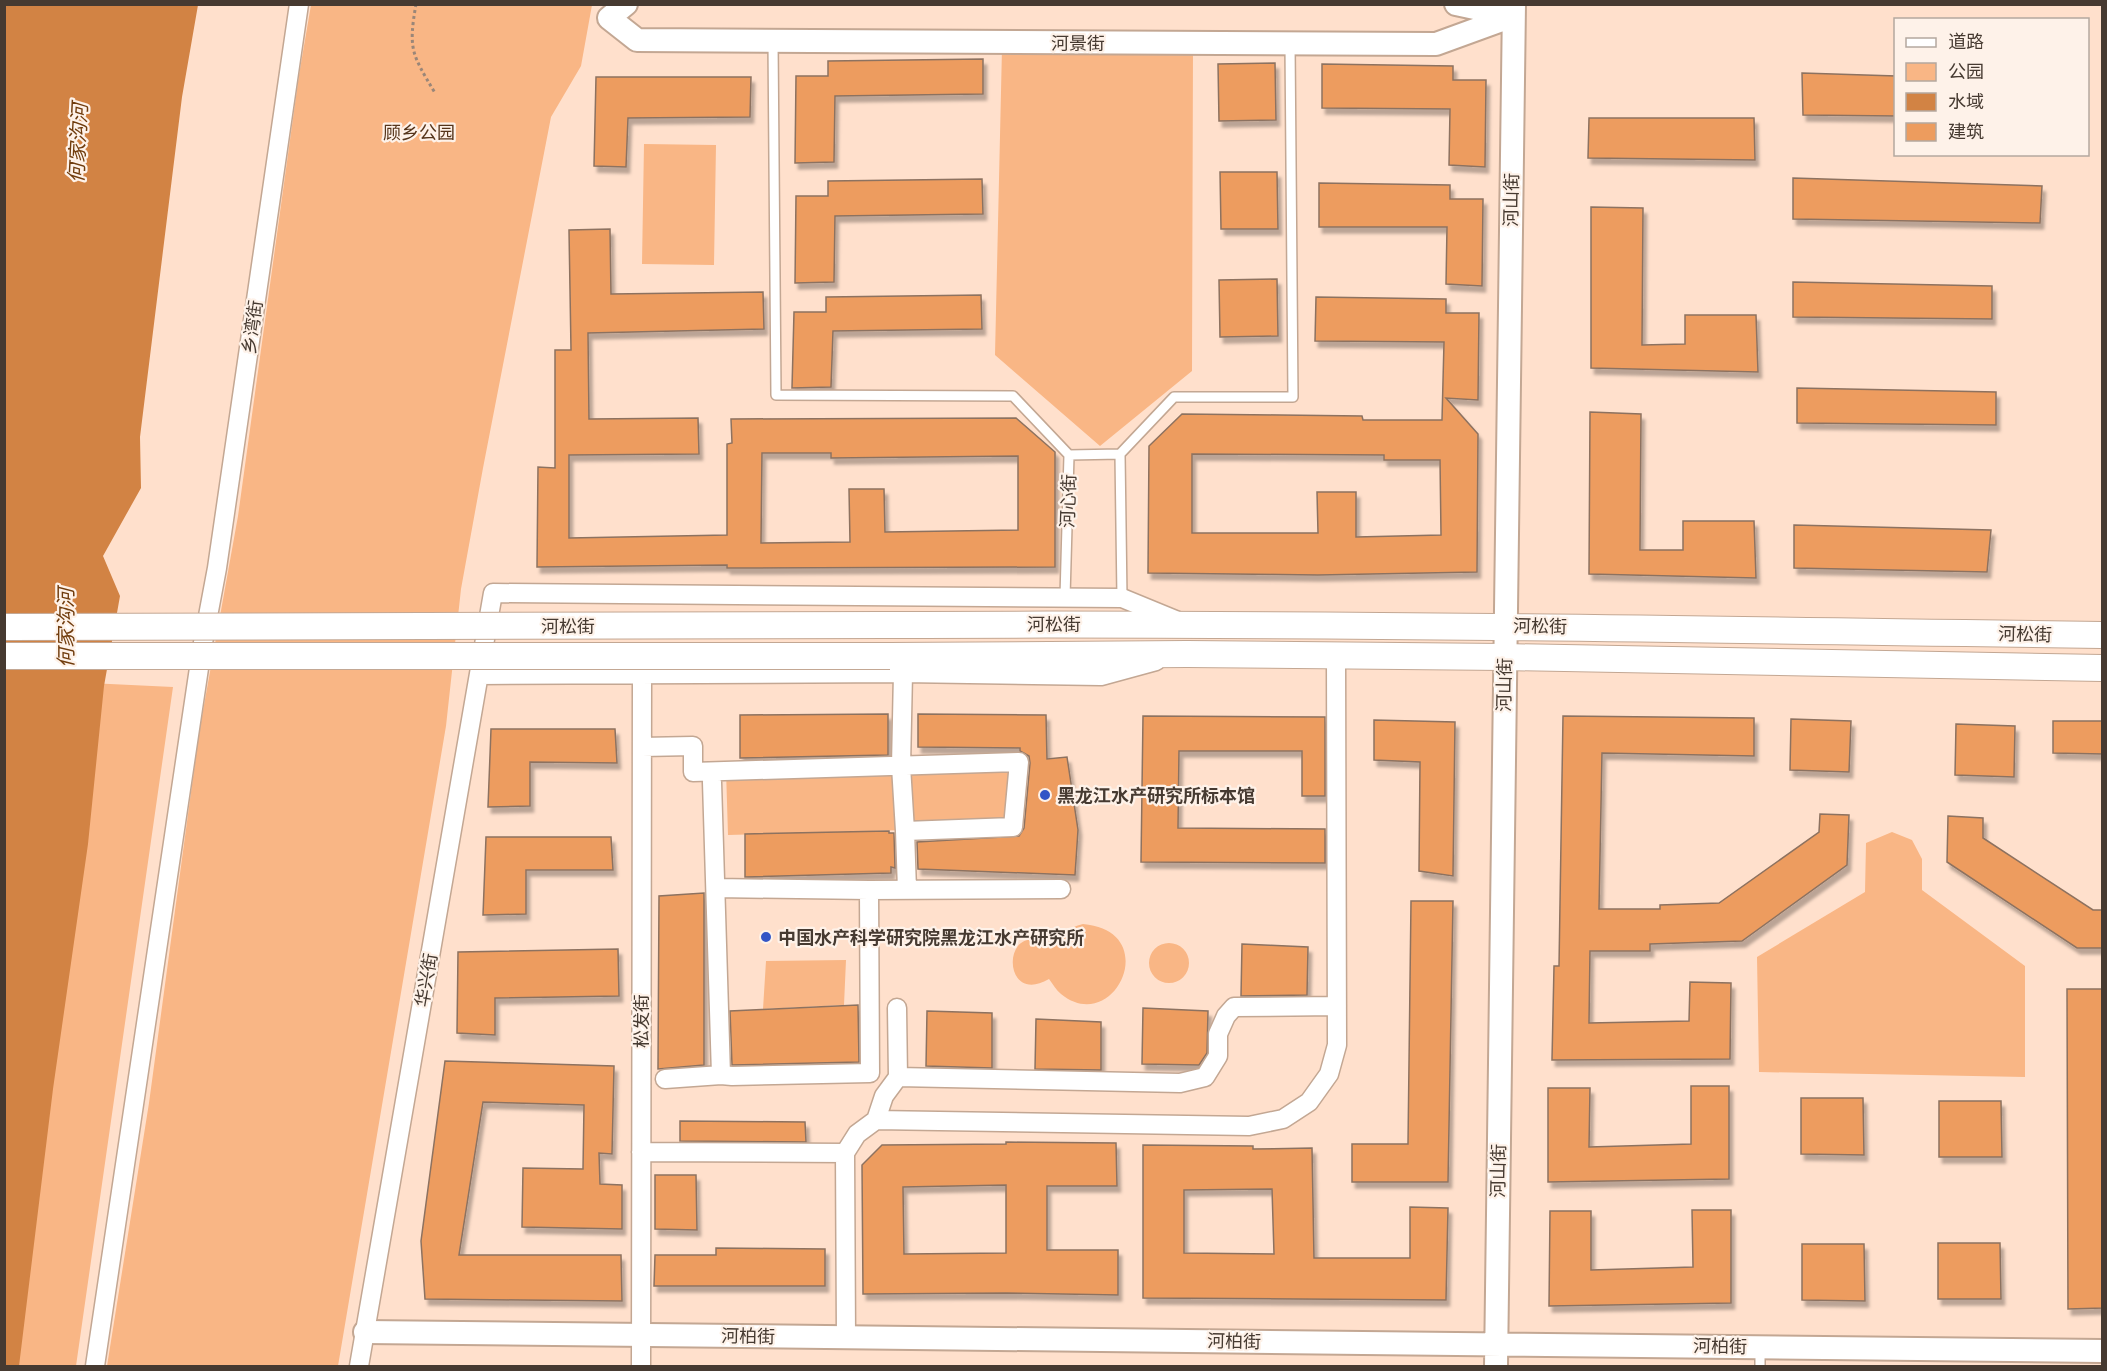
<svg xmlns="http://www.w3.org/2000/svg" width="2107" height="1371" viewBox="0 0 2107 1371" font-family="Poppins,'Noto Sans SC',sans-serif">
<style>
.green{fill:#f9b685}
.water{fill:#d28344}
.building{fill:#ed9c5e;stroke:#8d7260;stroke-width:1.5;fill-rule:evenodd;filter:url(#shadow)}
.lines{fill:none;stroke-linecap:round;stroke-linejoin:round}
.service-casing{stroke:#c3a793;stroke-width:12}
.minor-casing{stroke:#c3a793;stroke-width:21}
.tertiary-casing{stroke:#c3a793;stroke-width:26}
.secondary-casing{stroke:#c3a793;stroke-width:28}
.path{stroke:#9a8678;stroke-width:3;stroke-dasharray:3 3;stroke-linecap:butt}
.service{stroke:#fff;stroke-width:9}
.minor{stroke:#fff;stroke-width:18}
.tertiary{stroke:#fff;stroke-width:22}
.secondary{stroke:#fff;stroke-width:26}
.secondary-bridge-casing{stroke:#c3a793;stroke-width:28;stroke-linecap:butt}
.secondary-bridge{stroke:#fff;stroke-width:26}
.poi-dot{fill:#3355c6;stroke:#fef2e9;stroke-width:2}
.labels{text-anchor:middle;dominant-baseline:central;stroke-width:4.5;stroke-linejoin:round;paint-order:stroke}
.street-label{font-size:18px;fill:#463a31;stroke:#fef2e9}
.park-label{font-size:18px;fill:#56351b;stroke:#fef2e9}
.poi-label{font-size:18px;font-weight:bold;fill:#463a31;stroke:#fef2e9;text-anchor:start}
.water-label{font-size:20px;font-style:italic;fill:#703c0d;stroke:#fef2e9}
</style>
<defs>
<filter id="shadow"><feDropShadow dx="3.5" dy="6" stdDeviation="1.5" flood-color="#0004"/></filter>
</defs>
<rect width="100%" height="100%" fill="#ffe0cc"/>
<path class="green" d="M311,5h281l-11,61 -30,51 -68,351 -22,121 -15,137 -108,640h-231l42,-263 50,-370 39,-217 61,-441z
M1193,47l-1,324 -92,75 -105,-91 7,-307z
M644,144l72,1 -2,120 -72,-1z
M5,679l168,8 -97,679h-71z
M1019,762l-6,65 -285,8 -2,-65z
M1892,832l20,8 10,19v31l103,76v111l-266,-5 -2,-115 108,-65 1,-49z
M1083,924c81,7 31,113 -22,70 -5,-4 -8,-10 -12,-15 -49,29 -48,-64 1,-33 10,-12 18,-18 33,-22z
M1149 963a20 20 0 1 1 40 0a20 20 0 1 1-40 0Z
M846,960l-2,45 -81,4 3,-48z"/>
<path class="water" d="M5,5h193l-16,92 -42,340 1,51 -38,68 17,40 -16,90 -16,158 -35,245 -34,277h-14z"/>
<path class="building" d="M983,59v35l-148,2 -1,66 -39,1 1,-87h32v-15z
M1275,63l1,57 -57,1 -1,-57z
M1322,64l131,2v14h33l-1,87 -36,-2 1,-56 -128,-1z
M1802,73l94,3v40l-93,-1z
M596,77h155l-1,40 -122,1 -2,49 -32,-1z
M1589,118h165l1,42 -167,-2z
M1220,172h57l1,57h-57z
M1793,178l249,8 -2,37 -247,-4z
M982,179l1,35 -148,2 -1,66 -39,1 1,-87h32v-15z
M1319,183l131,2v14h33l-1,87 -36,-2 1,-57h-128z
M1591,207l52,1 -1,137 43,-1v-29h71l2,57 -167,-4z
M610,229l1,65 152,-2 1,37 -176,4 1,86 109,-1 1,36 -130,1v83l158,-3v-91l5,-1 -1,-24 285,-1 39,34v115l-328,1v-3l-190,2 1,-100 17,1v-118h16l-2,-120zM762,453h69v5l187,-2v74l-133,2 -1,-43h-35l1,53 -89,1z
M1277,279l1,57 -58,1 -1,-57z
M1793,282l199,4v33l-199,-2z
M981,295l1,34 -149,2 -2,56 -39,1 2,-76h32v-15z
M1316,297l130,2v14h33l-1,87 -32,-2 32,36 -1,138 -159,3 -170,-2 1,-127 33,-32 180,2 1,4h79l2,-78 -129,-1zM1192,454l192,1v5h56l1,75 -85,2v-45h-39l1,41h-126z
M1797,388l199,4v33l-199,-2z
M1590,412l51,2 -1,136h43v-29h71l2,57 -167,-4z
M1794,525l197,5 -4,42 -193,-4z
M888,714v41l-148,3v-43z
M918,714l128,1 1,44 20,-2 11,73 -3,45 -157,-6 -1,-27 102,-6 5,-8 6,-65 -1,-7 -9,-5v-3l-102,-1z
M1143,716l182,1v79h-23v-45h-123l-1,77 147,1v34l-184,-1z
M1563,716l191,2v38l-152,-3 -3,156h61v-4l59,-2 100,-71 1,-18 29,1 -2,50 -105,76 -92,3v7h-60l-1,72 100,-2 1,-39 41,1 -1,76 -178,1 2,-94h5z
M1791,719l60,2 -2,51 -59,-2z
M1374,720l81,2 -2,154 -34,-5 1,-109 -46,-2z
M2053,721h50v33l-50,-1z
M1956,724l59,2 -1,51 -59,-2z
M491,729h124l2,34 -87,-1v44l-42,1z
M1948,816l35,2v20l110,72h10v38h-26l-130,-86z
M889,831v2h5l1,35 -4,-1v6l-146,4v-43z
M486,837h125l2,33h-87v44l-43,1z
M704,893v172l-46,4 1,-173z
M1411,901h42l-5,281h-96v-38h56z
M1242,944l66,3 -1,48 -66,1z
M618,949l1,47 -124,2v37l-38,-2 1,-81z
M2067,989h36v319l-35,1z
M858,1005l1,57 -127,3 -2,-54z
M1143,1008l65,3 -1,42 -8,12 -57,-1z
M927,1011l65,2v55l-66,-2z
M1036,1019l65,3v48l-66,-1z
M445,1061l169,5 -2,88 -13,-1 1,31 22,1v44l-100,-2 1,-59 60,1 1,-64 -101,-3 -24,153h162l1,46 -197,-2 -4,-58z
M1691,1086h38v93l-181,3v-94h42l-1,59 102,-3z
M1801,1098h62l1,57 -63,-1z
M1939,1101h62l1,56h-63z
M680,1121l125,1 1,20 -126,-1z
M1006,1142l110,1 1,43h-70v64h71v45l-112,-2 -143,1 -1,-129 20,-20 124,-1zM1006,1185v68l-102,1 -1,-67z
M1143,1145l110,1v3l59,-1 2,110h96v-51l38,1 -2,92 -303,-2zM1272,1189l2,65 -90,-1v-63z
M655,1175h41l1,55 -42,-1z
M1692,1210h39v93l-182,3 1,-95h41v59l102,-3z
M1938,1243h62l1,56h-63z
M1802,1244h62l1,57 -63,-1z
M716,1248l109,1v37h-171l1,-31h61z"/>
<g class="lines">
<g class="service-casing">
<path id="service" d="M773,41l3,354 237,1 56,59
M1120,454l54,-57h119l-3,-353
M1065,597l4,-142 51,-1 2,144
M1760,1348v18"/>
</g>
<g class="minor-casing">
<path id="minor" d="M903,673l-2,93 4,65 2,59
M479,675l424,-2 198,3 55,-15
M642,747l51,-1v26l326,-10 -6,65 -108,4
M712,782l9,293
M716,888l153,2 192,-1
M897,1008l1,69
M665,1079l56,-4 11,1 138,-3 -1,-183
M876,1120l373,6 34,-7 26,-17 20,-28 8,-29 -1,-389
M641,1152l204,1 12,-19 19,-14 8,-24 14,-19 282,6 25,-6 13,-21v-22l8,-18 8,-9 103,-1
M845,1153l1,184
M95,1366l107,-718 15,-80 82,-564
M359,1366l134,-773 629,5 56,23
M641,1366l1,-690"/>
</g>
<g class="tertiary-casing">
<path id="tertiary" d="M626,4l-17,14 28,22 799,4 77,-28
M1456,4l56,12
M365,1332l1737,19
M1496,1366l18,-1362"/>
</g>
<g class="secondary-casing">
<path id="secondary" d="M888,625c405,-2 810,4 1214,10
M890,656l297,-2 317,3 598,11"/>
</g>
<path class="path" d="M416,4c-8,46 -4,50 19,89"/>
<use href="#service" class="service"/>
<use href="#minor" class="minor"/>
<use href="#tertiary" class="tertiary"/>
<use href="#secondary" class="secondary"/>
<g class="secondary-bridge-casing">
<path id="secondary-bridge" d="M4,627l884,-2
M4,656h886"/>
</g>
<use href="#secondary-bridge" class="secondary-bridge"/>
</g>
<g class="poi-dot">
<circle cx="1045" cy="795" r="6"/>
<circle cx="766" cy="937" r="6"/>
</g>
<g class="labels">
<g class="street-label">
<text x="1078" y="43">河景街</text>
<text transform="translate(1511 200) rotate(-89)">河山街</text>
<text transform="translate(252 327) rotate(-82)">乡湾街</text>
<text transform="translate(1068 501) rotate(-88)">河心街</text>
<text x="1054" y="624">河松街</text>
<text x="568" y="626">河松街</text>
<text transform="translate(1540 626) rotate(1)">河松街</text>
<text transform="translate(2025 634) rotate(1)">河松街</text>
<text transform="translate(1504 685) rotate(-89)">河山街</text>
<text transform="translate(426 980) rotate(-80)">华兴街</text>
<text transform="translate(641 1021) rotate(-90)">松发街</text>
<text transform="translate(1498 1171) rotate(-89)">河山街</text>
<text transform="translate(748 1336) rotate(1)">河柏街</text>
<text transform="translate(1234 1341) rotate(1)">河柏街</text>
<text transform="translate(1720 1346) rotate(1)">河柏街</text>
</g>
<g class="park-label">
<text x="419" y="132">顾乡公园</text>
</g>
<g class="poi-label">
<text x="1057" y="795">黑龙江水产研究所标本馆</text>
<text x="778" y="937">中国水产科学研究院黑龙江水产研究所</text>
</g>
<g class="water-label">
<text transform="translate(78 143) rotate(-87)">何家沟河</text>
<text transform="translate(66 628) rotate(-90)">何家沟河</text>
</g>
</g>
<rect width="2107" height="1371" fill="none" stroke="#463a31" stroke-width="12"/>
<rect x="1894" y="18" width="195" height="138" fill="#fef2e9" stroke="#b4a89f" stroke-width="1.5"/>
<rect x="1906" y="38" width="30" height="9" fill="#ffffff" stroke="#b4a89f" stroke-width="1.5"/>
<text x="1948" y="48" font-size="18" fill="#463a31">道路</text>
<rect x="1906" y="63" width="30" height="18" fill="#f9b685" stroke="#b4a89f" stroke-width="1.5"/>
<text x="1948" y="78" font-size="18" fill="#463a31">公园</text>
<rect x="1906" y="93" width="30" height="18" fill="#d28344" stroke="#b4a89f" stroke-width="1.5"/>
<text x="1948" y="108" font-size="18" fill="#463a31">水域</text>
<rect x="1906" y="123" width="30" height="18" fill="#ed9c5e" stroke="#b4a89f" stroke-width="1.5"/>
<text x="1948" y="138" font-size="18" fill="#463a31">建筑</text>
</svg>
